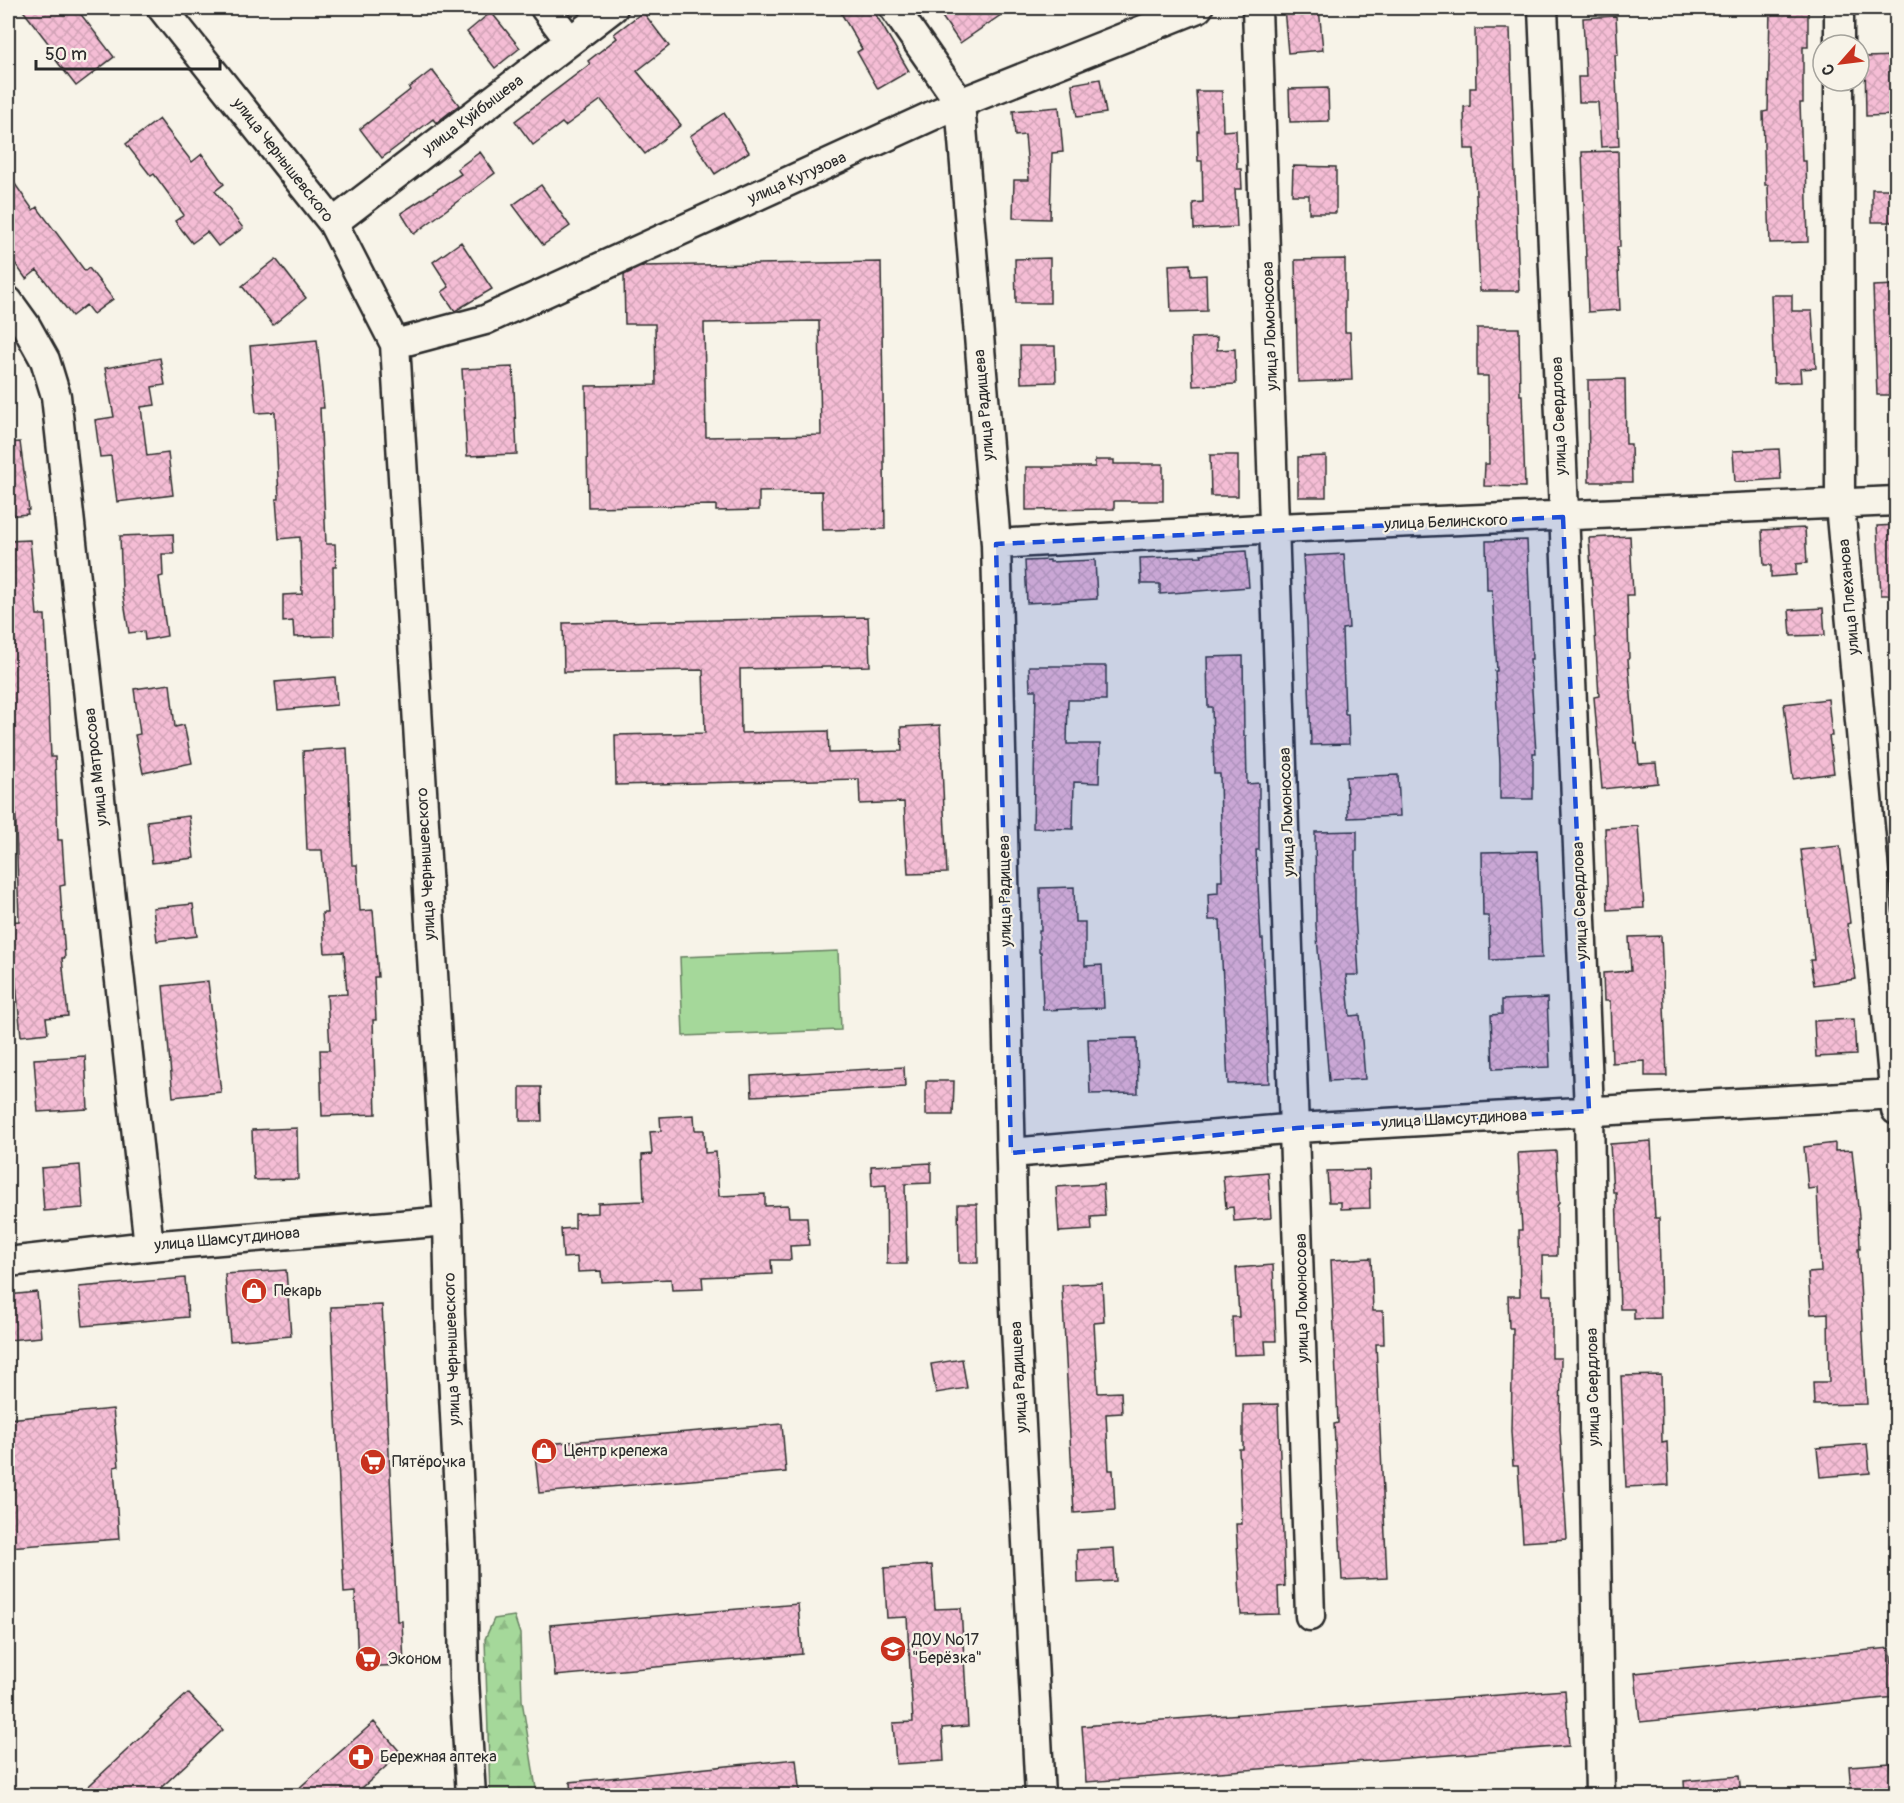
<svg xmlns="http://www.w3.org/2000/svg" width="1904" height="1803" viewBox="0 0 1904 1803" font-family="Pangolin,sans-serif">
<style>
.forest{fill:url(#forest-firs);stroke:#688262;stroke-width:1.5}
.park{fill:#a5d89a;stroke:#688262;stroke-width:1.5}
.building{fill:url(#building-cross-hatch);stroke:#2b2b2b;stroke-width:1.5;fill-rule:evenodd}
.lines{fill:none;stroke-linecap:round;stroke-linejoin:round}
.minor-casing{stroke:#2b2b2b;stroke-width:33}
.minor{stroke:#f7f3e8;stroke-width:28}
.marked{fill:#1d4ed8;fill-opacity:0.2;stroke:#1d4ed8;stroke-width:4.5;stroke-dasharray:12 8;stroke-linejoin:round}
.labels{text-anchor:middle;dominant-baseline:central;stroke-width:4.5;stroke-linejoin:round;paint-order:stroke}
.street-label{font-size:16px;fill:#2b2b2b;stroke:#f7f3e8}
.poi-label{font-size:16px;fill:#2b2b2b;stroke:#f7f3e8;text-anchor:start}
</style>
<defs>
<pattern id="forest-firs" width="22" height="20" patternUnits="userSpaceOnUse" patternTransform="scale(1.5)"><rect width="22" height="20" fill="#a5d89a"/><path d="M5 1l3.5 6h-7zM16 11l3.5 6h-7z" fill="#8eba85"/></pattern>
<pattern id="building-cross-hatch" width="8" height="8" patternUnits="userSpaceOnUse" patternTransform="scale(1.5)"><rect width="8" height="8" fill="#f5bdd5"/><path d="M0 0l8 8M0 8l8-8" fill="none" stroke="#d2a3b7"/></pattern>
</defs>
<rect width="100%" height="100%" fill="#f7f3e8"/>
<filter id="ink" filterUnits="userSpaceOnUse"><feTurbulence type="fractalNoise" baseFrequency=".0167" numOctaves="2"/><feDisplacementMap in="SourceGraphic" scale="12" xChannelSelector="R" yChannelSelector="G"/><feConvolveMatrix kernelMatrix="1 2 1 2 8 2 1 2 1" color-interpolation-filters="sRGB"/></filter>
<g filter="url(#ink)">
<path class="forest" d="M514,1616l6,18 2,66 15,95h-47l-5,-156 9,-20z"/>
<path class="park" d="M838,951l3,79 -158,6 -3,-79z"/>
<path class="building" d="M21,8h55l38,49 -38,29 -21,-27 4,-2z
M838,8h34l37,63 -31,18 -21,-37 5,-3z
M936,8h75l-51,35z
M1284,8h35l4,42 -35,3z
M1770,8h38v39h-5v56h-3l2,58h4l2,81 -38,1 -2,-58h-3l-2,-73 5,-1z
M491,12l29,36 -25,20 -28,-36z
M643,12l26,34 -32,25 44,54 -36,29 -44,-54 -36,26 -3,-3 -29,22 -18,-24 75,-57 -2,-3 29,-23 -3,-4z
M1616,16l2,39h-3l4,91 -18,1 -3,-45h-19l-1,-25h8l-3,-59z
M1475,29h35l9,262h-39l-6,-142h-9l-1,-42 6,-1v-18h6z
M1896,56v59l-30,1 -1,-59z
M432,70l27,35 -23,18 -3,-4 -51,39 -22,-29 50,-39 -1,-2z
M1100,79l6,34 -29,4 -5,-33z
M1328,88l1,33 -39,1 -1,-33z
M1196,91h26l1,40 13,-1 1,39h4l1,20h-7l2,38 -43,2 -1,-26 10,-1 -1,-41h-4l-1,-30h2z
M1059,107l4,45 -11,1 -2,66 -37,-1 1,-38h15l-4,-45 -10,1 -2,-25z
M724,113l25,39 -34,22 -25,-38z
M159,119l33,43 10,-8 22,30 -9,7 28,37 -25,18 -11,-14 -15,11 -17,-22 9,-6 -30,-41 -3,2 -25,-32z
M1618,151l2,96h-3l3,63 -32,2 -6,-160z
M480,152l15,21 -81,61 -13,-21 60,-39 -4,-5z
M1293,166l43,1v46h-27v-18h-17z
M8,174l25,36 4,-3 48,64 4,-3 24,31 -20,15 -7,-9 -14,11 -35,-46 -11,9 -18,-26z
M541,185l29,41 -27,19 -30,-40z
M1872,189h24v33h-24z
M461,242l31,47 -37,22 -13,-19 7,-5 -16,-25z
M1050,258v45h-34l-1,-44z
M276,259l30,39 -33,27 -31,-39z
M1345,259v73h5l2,48 -54,2 -3,-122z
M881,262l4,267 -62,1 -1,-39 -63,1v18l-43,1v-6l-128,2 -2,-121 70,-1 -1,-61h-30l-1,-49 19,-9zM819,321l2,114 -115,2 -2,-114z
M1190,264l1,12 15,-1 1,36 -36,1 -2,-47z
M1896,285v110h-19l-4,-109z
M1771,295h21v16h20l4,57 -16,1 1,13 -27,1z
M1477,328h42l1,67h2l3,92 -41,-1 1,-22h4l-1,-88h-11z
M1217,337v13l18,-1 1,35 -43,2 -2,-48z
M317,340l7,68h-4l6,136h9l1,23h-3l1,69 -40,1 -1,-16 -10,1v-27l19,-1 -2,-57 -21,2 -3,-40h3l-4,-87 -19,1 -6,-67z
M1020,346h35l1,36 -35,1z
M160,358l5,27 -13,2 3,18 -14,2 6,49 21,-3 5,42 -56,7 -6,-46 -11,1 -5,-37 19,-3 -9,-49z
M513,367l4,87 -50,2 -5,-87z
M1625,379l1,65h5l1,38h-43l-1,-102z
M20,442l9,68h-2l1,4 -20,2v-73z
M1779,449l2,30 -46,3 -2,-31z
M1210,455h28v41h-27z
M1326,456v41h-28v-40z
M1095,460h19v4h49v37h-49v8l-88,1v-43h69z
M1896,525v70h-15l-4,-69z
M1805,528l2,35 -11,1v11l-25,2v-12h-7l-2,-35z
M173,534l1,20h-12l1,22 -4,1 8,59 -22,4 -1,-9 -15,2 -7,-44 -2,-53z
M1630,536l3,59h-6l2,63 -1,1 7,84h2l2,21 17,-1 2,20 -56,6 -8,-92 5,-1 -10,-158z
M30,540l7,75h8l6,142h4l3,83h4l3,45 -5,1 5,72h-3l6,58 -22,2 2,15 -27,3 -7,-74h-6v-40l11,-1 -6,-190h-5v-190z
M1527,540l5,119h-2l6,94h-3v46h-33v-36l-5,-92h2l-5,-81h-5l-1,-49z
M1246,551l3,36 -89,7v-10h-19l-1,-26 62,-2 -1,-2z
M1344,554l5,74 -7,1 3,85h3l1,30 -38,1 -4,-123 -4,-66z
M1050,560v2l45,-2 2,39 -70,4 -2,-42z
M1823,608l2,27 -34,1 -2,-26z
M868,617l2,49 -130,3 1,64 87,-2 1,22 73,-2 -1,-24 39,-2 7,148 -39,1 -4,-72 -44,2 -1,-25 -243,6 -1,-50 90,-2 -2,-63 -139,2 -1,-49z
M1243,656l1,80h2l1,48 12,-1v67h-3l5,89h2l6,144 -41,1 -8,-164h-11l-1,-26 10,-1v-12h4l-2,-107h-6l-2,-67h-4l-1,-50z
M1029,666h77v34h-38l-1,44h33l-1,39 -25,-1 -1,47 -40,-1 3,-138h-6z
M335,677l2,28 -59,5 -3,-28z
M170,684l5,43 9,-2 8,38 -49,10 -8,-38 5,-1 -6,-45z
M1828,699l4,37h-3l5,37 -41,6 -9,-75z
M347,748l5,117h5l3,46 13,-1 5,67h-4l2,43h-3l3,94 -54,2 -2,-66h10l-3,-55 20,-1 -3,-42 -19,1 -3,-40h5l-5,-63h-15l-4,-99z
M1398,775l2,41 -52,2 -2,-41z
M189,816l5,42 -42,5 -5,-42z
M1638,826l6,82 -36,2 -3,-82z
M1357,831v20h-2v63l4,61h-13l4,41 10,-1 5,64 -36,2 -13,-156 -1,-93z
M1840,846l10,77 -3,1 9,55 -42,6 -4,-25h4l-13,-110z
M1537,851l5,107 -52,2 -1,-44h-6l-1,-64z
M1074,887l1,35h10v44l17,-1 2,43 -61,2 -2,-58h-2v-21h2l-1,-43z
M193,904l4,32 -40,5 -4,-33z
M1661,936l6,140h-22v-15l-33,2 -2,-62h-6l-1,-28 28,-2 -2,-34z
M208,981l13,111 -48,5 -10,-111z
M1547,998l3,69 -57,2 -2,-54 11,-1v-14z
M1854,1019l2,36 -40,2 -2,-36z
M1137,1038l1,55 -48,1 -2,-55z
M85,1056l3,53 -50,3 -4,-53z
M904,1067l1,20 -153,9 -1,-20z
M926,1081h28l-1,34h-27z
M520,1087h21l1,34h-22z
M694,1115l1,15h9l1,23 11,-1 3,44 46,-2v12l23,-1 1,12h18l2,28 -19,1 1,14h-20l1,14 -70,3 1,12 -31,1 -1,-11 -69,3 -1,-11 -23,1 -1,-15 -14,1 -2,-29 14,-1v-14l23,-1v-10l46,-2 -2,-46 10,-1 -2,-22 11,-1 -1,-14z
M297,1128l1,51 -44,1 -2,-50z
M1651,1141l4,77h4l2,100 -27,1v-10h-14l-4,-117h-3l-3,-48z
M1835,1143v8l17,-1 7,67 1,32h-2l9,155 -53,1 -1,-23h16l-1,-69 -17,1 -3,-41 13,-1 -4,-84 -9,1 -4,-42z
M1556,1151l3,52 -2,3v50h-15l1,39h9v63h9l-1,71 7,110 -44,3 -5,-76h-5l-2,-35 2,-103h-4l-1,-32h12l-1,-66h3l-4,-77z
M931,1163v20l-26,1 2,80h-20l-1,-79 -14,1 -1,-20z
M80,1165l3,43 -39,3 -3,-43z
M1369,1170l1,38 -29,1v-7h-12l-2,-31z
M1268,1172l3,46 -37,3 -1,-14 -7,1 -3,-32z
M1103,1184l2,32 -14,1 1,13 -33,2 -3,-45z
M958,1204h19l1,59h-19z
M1371,1258l2,53h10l1,33h-8l11,234 -45,2 -8,-156 4,-1 -7,-163z
M1273,1265l3,76h-11l1,13 -32,1 -2,-38h7l-3,-49z
M286,1270l5,66 -61,5 -5,-67z
M185,1278l3,39 -105,9 -4,-39z
M1102,1283l2,39 -10,1 4,70 23,-1 1,21 -16,1 3,56h4l2,40 -41,3 -12,-228z
M37,1292l4,45 -33,3v-45z
M382,1305l15,316h5l2,44 -46,2 -3,-75 -11,1 -13,-286z
M962,1359l5,29 -31,5 -5,-29z
M1661,1375l1,68 5,-1 2,43 -43,2 -5,-111z
M1278,1404l7,182 -7,1 1,27 -38,1 -5,-91h6l-3,-75h4v-44z
M113,1409l6,57 -5,1 5,72 -111,8v-128z
M782,1424l4,48 -247,21 -5,-48z
M1867,1444l3,29 -50,4 -3,-29z
M1114,1548l2,33 -38,2 -1,-33z
M932,1565l3,44 26,-1 7,118 -26,2 2,33 -48,3 -3,-41 20,-1 -6,-105 -20,1 -3,-50z
M798,1604l4,50 -247,22 -5,-51z
M1890,1648l5,49 -255,25 -5,-49z
M1565,1690l4,56 -483,36 -4,-56z
M188,1693l35,37 -71,66h-74z
M374,1722l27,31 -48,43h-63z
M796,1759l4,37h-229l-1,-14z
M1890,1763l3,26 -42,3 -2,-26z
M1739,1776l2,20h-56l-1,-15z"/>
<g class="lines">
<g class="minor-casing">
<path id="minor" d="M162,8l171,215 62,121 53,877 2,94 12,240 2,124 7,117
M545,8l25,33
M894,8l66,95 36,441 18,744 26,508
M1257,8c22,536 39,1072 53,1608
M1543,8l46,1103 11,685
M1839,8v37
M1839,81l1,424 56,605
M333,223l280,-215
M8,301l18,25 19,34 11,36 93,850
M395,344l90,-24 475,-217 238,-95
M996,544l282,-16 618,-27
M1011,1153l286,-25 599,-34
M8,1262l141,-16 299,-25"/>
</g>
<use href="#minor" class="minor"/>
</g>
</g>
<path class="marked" d="M1563,517l26,594 -292,17 -286,25 -15,-609z"/>
<defs>
<g id="shop-disc" transform="scale(1.35)"><circle r="9.5" fill="#c8321e" stroke="#f7f3e8"/><path d="M-5-2.5h2.3a2.7 3.5 0 0 1 5.4 0H5L5.5 6h-11ZM-1.5-2.5h3a1.5 2.3 0 0 0-3 0Z" fill="#fff"/></g>
<g id="supermarket-disc" transform="scale(1.35)"><circle r="9.5" fill="#c8321e" stroke="#f7f3e8"/><path d="M-6-5.5h2.5l.6 2H6L4.5 2H-2.5L-4.4-4H-6ZM-1.5 3.2a1.3 1.3 0 1 0 .1 0ZM3 3.2a1.3 1.3 0 1 0 .1 0Z" fill="#fff"/></g>
<g id="school-disc" transform="scale(1.35)"><circle r="9.5" fill="#c8321e" stroke="#f7f3e8"/><path d="M0-5L7-2L0 1L-7-2ZM-4 1L0 2.5L4 1V4Q0 6-4 4Z" fill="#fff"/></g>
<g id="pharmacy-disc" transform="scale(1.35)"><circle r="9.5" fill="#c8321e" stroke="#f7f3e8"/><path d="M-2-6h4v4h4v4h-4v4h-4v-4h-4v-4h4Z" fill="#fff"/></g>
</defs>
<g fill-rule="evenodd">
<use href="#shop-disc" x="254" y="1291"/>
<use href="#shop-disc" x="544" y="1451"/>
<use href="#supermarket-disc" x="373" y="1462"/>
<use href="#school-disc" x="893" y="1649"/>
<use href="#supermarket-disc" x="368" y="1659"/>
<use href="#pharmacy-disc" x="361" y="1757"/>
</g>
<g class="labels">
<g class="street-label">
<text transform="translate(473 115) rotate(-37)">улица Куйбышева</text>
<text transform="translate(283 160) rotate(52)">улица Чернышевского</text>
<text transform="translate(797 178) rotate(-24)">улица Кутузова</text>
<text transform="translate(1270 326) rotate(-92)">улица Ломоносова</text>
<text transform="translate(984 405) rotate(-95)">улица Радищева</text>
<text transform="translate(1559 416) rotate(-92)">улица Свердлова</text>
<text transform="translate(1446 522) rotate(-2)">улица Белинского</text>
<text transform="translate(1849 597) rotate(-95)">улица Плеханова</text>
<text transform="translate(96 767) rotate(-96)">улица Матросова</text>
<text transform="translate(1287 812) rotate(-92)">улица Ломоносова</text>
<text transform="translate(426 864) rotate(-93)">улица Чернышевского</text>
<text transform="translate(1005 891) rotate(-91)">улица Радищева</text>
<text transform="translate(1580 901) rotate(-92)">улица Свердлова</text>
<text transform="translate(1454 1119) rotate(-3)">улица Шамсутдинова</text>
<text transform="translate(227 1239) rotate(-5)">улица Шамсутдинова</text>
<text transform="translate(1302 1298) rotate(-91)">улица Ломоносова</text>
<text transform="translate(452 1349) rotate(-92)">улица Чернышевского</text>
<text transform="translate(1019 1377) rotate(-93)">улица Радищева</text>
<text transform="translate(1593 1387) rotate(-91)">улица Свердлова</text>
</g>
<g class="poi-label">
<text x="274" y="1291">Пекарь</text>
<text x="564" y="1451">Центр крепежа</text>
<text x="392" y="1462">Пятёрочка</text>
<text x="912" y="1640">ДОУ №17<tspan x="912" dy="18">"Берёзка"</tspan></text>
<text x="388" y="1659">Эконом</text>
<text x="380" y="1757">Бережная аптека</text>
</g>
</g>
<rect width="1904" height="1803" fill="none" stroke="#f7f3e8" stroke-width="30"/>
<rect x="15" y="15" width="1874" height="1773" fill="none" stroke="#2b2b2b" stroke-width="2" filter="url(#ink)"/>
<g transform="translate(1841 63) rotate(242)"><circle r="28" fill="#f7f3e8" stroke="#a5a39c" stroke-width="1.5"/>
<path d="M0-4.5L10 22L0 15L-10 22Z" fill="#c8321e"/>
<text y="-9" font-size="16" font-weight="bold" text-anchor="middle" fill="#2b2b2b">С</text>
</g>
<path d="M36 60v9h184v-9" fill="none" stroke="#2b2b2b" stroke-width="3"/>
<text x="45" y="60" font-size="18" fill="#2b2b2b" stroke="#f7f3e8" stroke-width="4.5" paint-order="stroke">50 m</text>
</svg>
